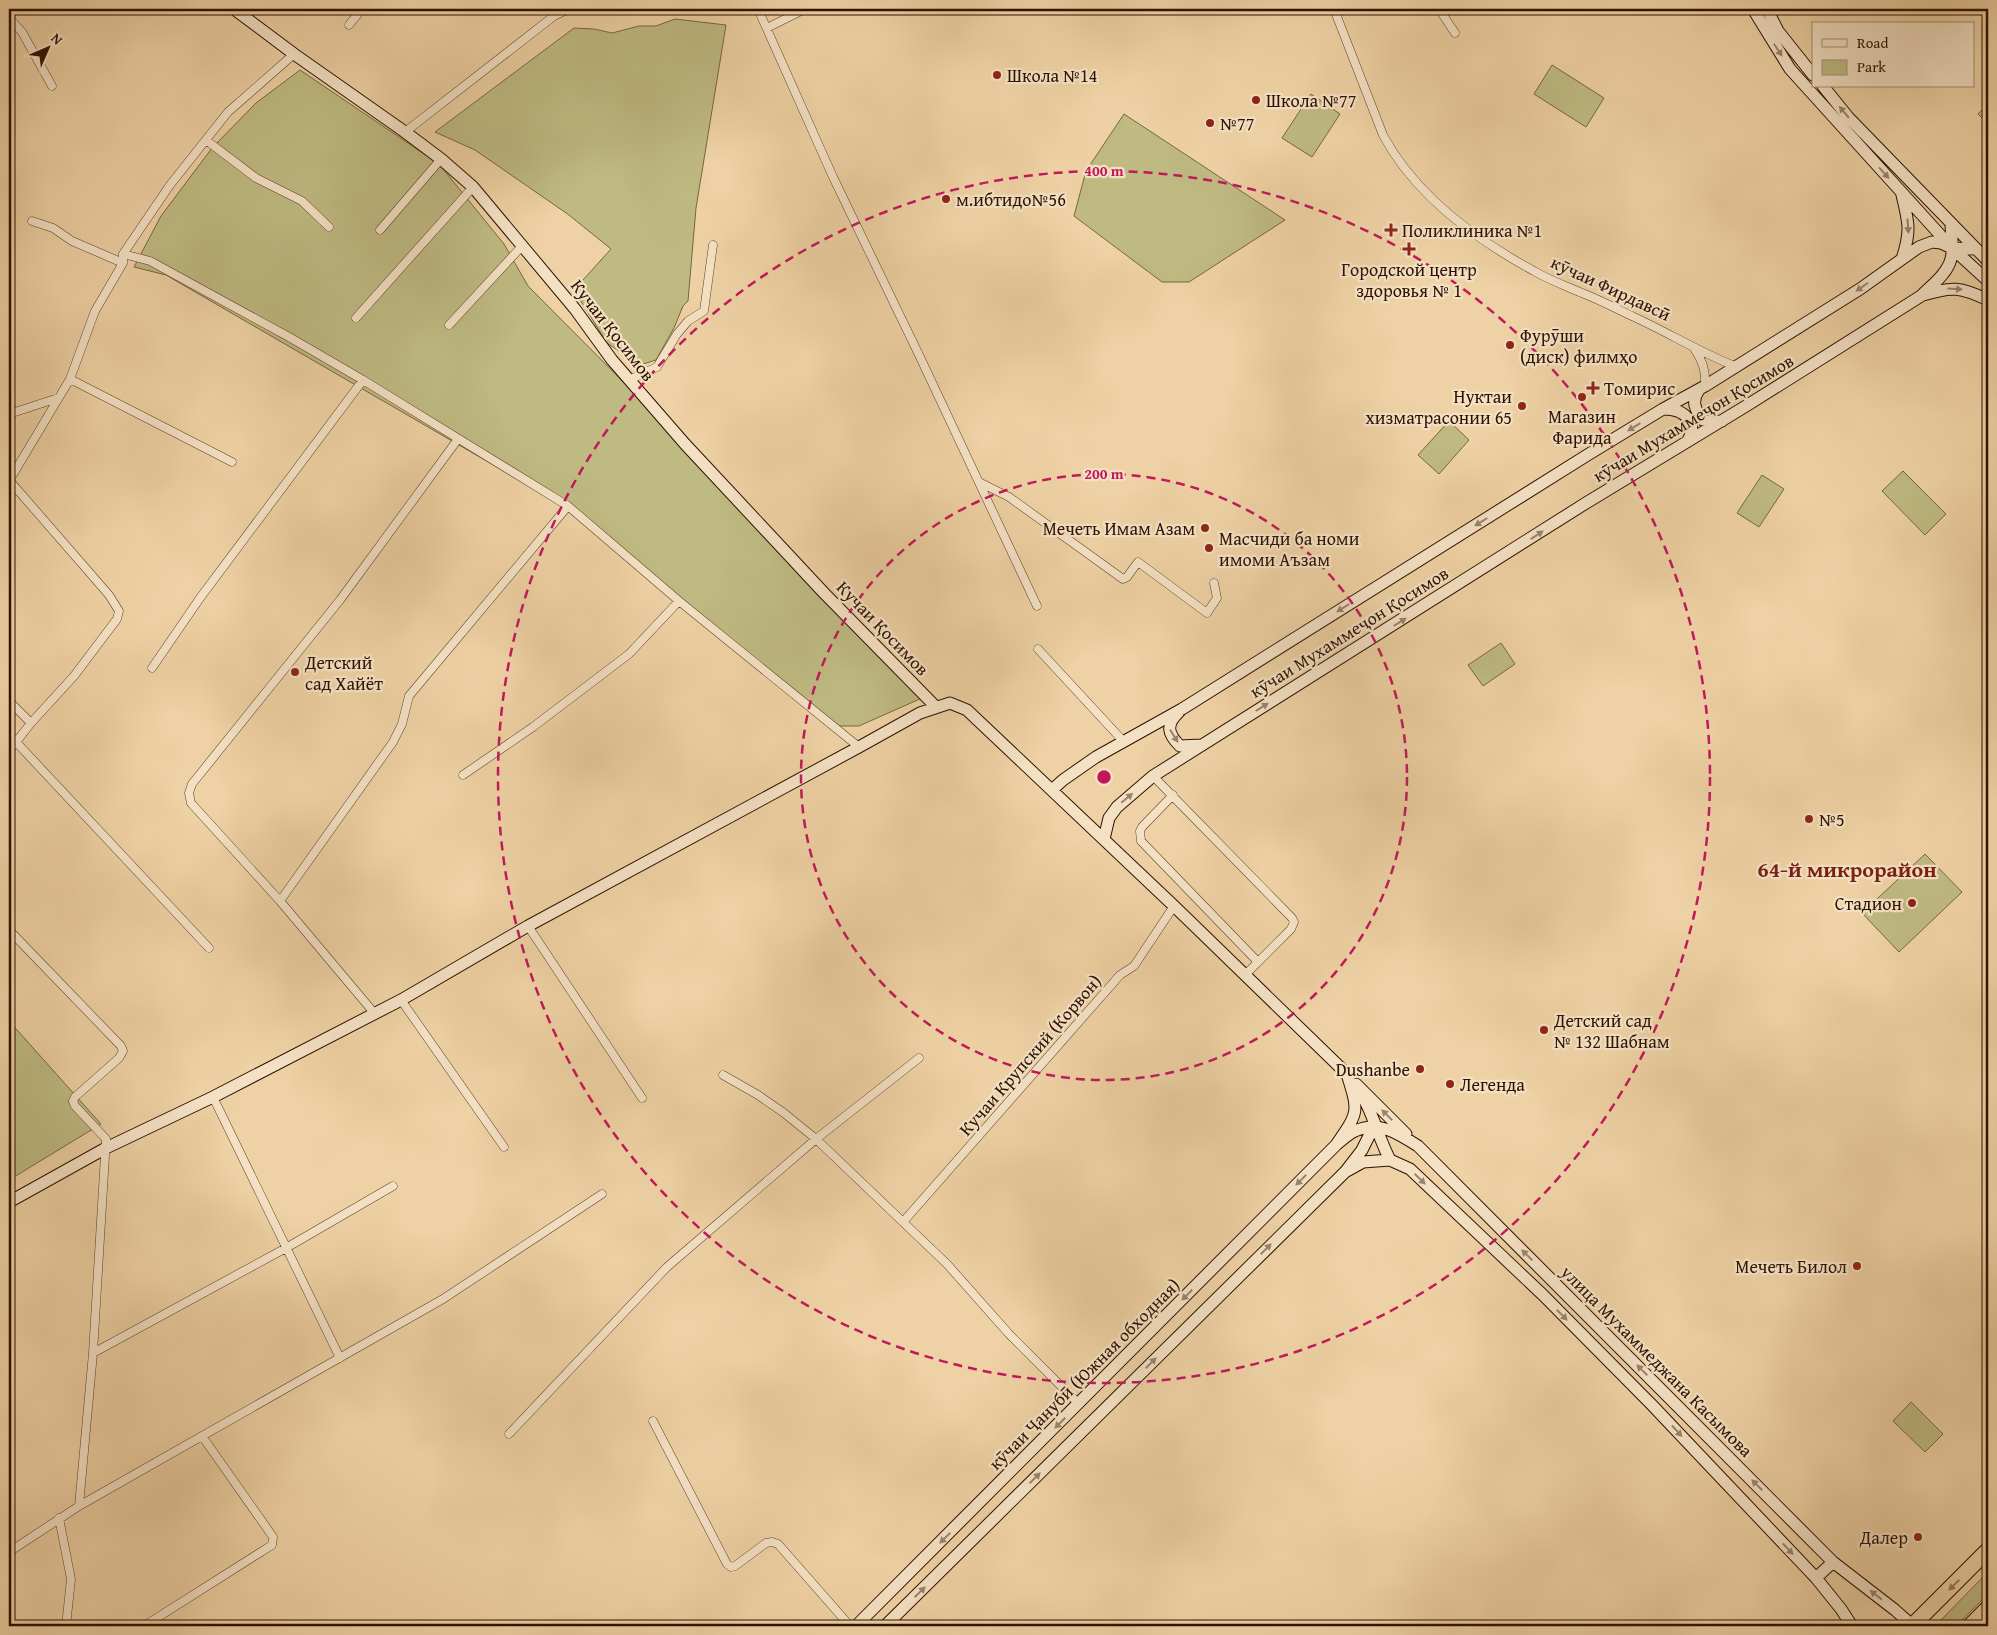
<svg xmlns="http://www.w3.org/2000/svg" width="1997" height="1635" viewBox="0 0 1997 1635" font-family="'Gentium Book Plus',serif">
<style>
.green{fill:#bfba82;stroke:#766641}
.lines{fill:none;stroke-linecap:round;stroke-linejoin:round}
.street-casing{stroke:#5d4129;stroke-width:9}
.secondary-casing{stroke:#2d1100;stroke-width:13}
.highway-casing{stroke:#2d1100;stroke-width:17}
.street{stroke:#f4e1c4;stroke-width:8}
.secondary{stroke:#f4e1c4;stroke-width:11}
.highway{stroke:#eed1a4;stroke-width:15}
.oneway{fill:#9a836c}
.oneway2{fill:#977b5a}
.ring{fill:none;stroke:#c2185b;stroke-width:2.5;stroke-dasharray:9 6}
.poi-dot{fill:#8f2418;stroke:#f4e1c4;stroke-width:2}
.labels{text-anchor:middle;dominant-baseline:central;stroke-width:4.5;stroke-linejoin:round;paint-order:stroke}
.poi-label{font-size:18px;fill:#2d1100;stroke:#f4e1c4;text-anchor:start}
.street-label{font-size:18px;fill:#2d1100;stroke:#f4e1c4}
.district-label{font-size:22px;font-weight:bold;fill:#7a1f14;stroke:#f4e1c4}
.centre{fill:#c2185b;stroke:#f4e1c4;stroke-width:2.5}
.ring-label{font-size:15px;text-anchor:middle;font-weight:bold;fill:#c2185b;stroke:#f4e1c4;stroke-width:4.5;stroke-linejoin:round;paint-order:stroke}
</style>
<rect width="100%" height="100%" fill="#eed1a4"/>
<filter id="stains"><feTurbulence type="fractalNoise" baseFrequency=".004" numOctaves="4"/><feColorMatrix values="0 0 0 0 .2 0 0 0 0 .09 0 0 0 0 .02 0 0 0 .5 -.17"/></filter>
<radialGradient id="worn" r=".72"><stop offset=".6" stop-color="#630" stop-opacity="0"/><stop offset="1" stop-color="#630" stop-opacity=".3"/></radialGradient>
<path class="green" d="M675,19l51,6 -30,183 -8,93 -5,5 -9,22 -18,32 -16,5 -33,-22 -33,-53 37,-41 -42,-34 -94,-65 -40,-18 139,-104 20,1 18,4 27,-7h17z
M1552,65l52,33 -18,29 -52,-33z
M300,70l139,94 65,80 24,42 157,158 237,254 -63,28h-25l-263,-216 -405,-235 -32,-8 27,-51 51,-68 44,-45z
M1311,94l29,20 -28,43 -30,-19z
M1988,104v20l-10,-10z
M1124,114l161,106 -96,62h-27l-88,-66 12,-45z
M1449,421l20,19 -30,34 -21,-19z
M1903,471l43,43 -21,21 -43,-44z
M1762,475l22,14 -25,38 -22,-14z
M1501,643l14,21 -32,22 -15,-21z
M1925,854l37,38 -63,60 -37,-39z
M9,1021l92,103 -92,56z
M1911,1402l32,32 -18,18 -32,-31z
M1988,1572v22l-32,32h-21z"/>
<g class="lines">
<g class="street-casing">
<path id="street" d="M758,9l75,168 87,180 117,249
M1334,9l49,126c32,60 92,104 151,136 15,9 32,15 48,22 18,7 35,16 52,24 35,16 67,36 103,50
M1439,9l16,24
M9,18l13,14 30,54
M349,25l13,-16
M767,28l38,-19
M405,132l149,-116 15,-7
M206,140l50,38 46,23 27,26
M32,221l21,7 19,13 51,22
M380,230l61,-71
M123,254l27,7 139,76 74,43 205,126 111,95 180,146
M356,318l117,-131
M449,325l74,-80
M1694,348c9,14 12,23 11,38
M70,379l162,83
M629,380l28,-13 20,-33 11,-13 16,-10 9,-66
M9,414l49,-16
M9,481l61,-102 25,-68 28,-48v-9l47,-69 58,-73 66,-58
M979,482l30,15 114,82 4,-2 11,-15 69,51 10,-15 -3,-15
M1038,649l86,93
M152,668l48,-70 163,-218
M9,701l22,22
M16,742l193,206
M9,751l22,-28 43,-47 43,-57 2,-8 -10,-16 -100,-115
M463,775l70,-48 96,-73 50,-53
M1153,776l139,142 2,4 -3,7 -46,46
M1173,795l-31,32 -2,4 1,10 117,121
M280,901l113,-159 9,-18 7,-28 159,-190
M528,926l114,172
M9,930l112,116 2,5 -4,7 -44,39 -2,4 2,5 31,33 -13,214 -14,153
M401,1000l103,147
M375,1014l-95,-113 -89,-98 -2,-10 3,-9 148,-184 118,-161
M723,1075l35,20 26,18 32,26 131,125 62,70 70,70
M213,1097l127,261
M903,1222l217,-247 14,-9 40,-60
M93,1353l193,-105 107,-62
M653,1421l74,143 4,3 4,-1 31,-23 6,-1 6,2 72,82
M509,1434l158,-167 149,-128 103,-81
M59,1518l12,61 -5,47
M9,1552l70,-46 364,-207 159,-105
M144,1626l128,-81 1,-8 -71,-101"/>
</g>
<g class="secondary-casing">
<path id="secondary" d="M234,9l60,45 111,78 36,27 32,28 102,122 37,51 73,84 139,149 112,114
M1753,9l37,60 162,179 36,33
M1767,9l11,22 35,44
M1823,86l25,31 140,144
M1902,259c9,-28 7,-35 0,-64
M1923,295c29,-9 38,-8 65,5
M1699,390c-8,11 -4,20 4,30l9,2 10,-1
M1664,409c21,0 35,14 23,33
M1179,712c-14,13 -11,22 1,34l21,-1
M1052,790l11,-10 33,-23 86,-48 407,-255 74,-45 42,-23 155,-97 59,-42 13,-5 9,1 11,5 24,1
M1104,839l5,-21 8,-11 36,-31 433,-273 160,-97 175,-110c11,-11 26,-22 30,-37 3,-11 0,-25 0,-36
M1356,1084l50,50
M1362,1095c12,21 17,44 28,65
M1345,1172l18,-10 27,-2 20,9 133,126 109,110 164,173 25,31 11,17
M9,1202l97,-54 107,-51 188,-97 127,-74 331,-179 61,-34 30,-10 17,7 207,196 173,168c12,38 12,38 -11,71
M1816,1578l17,-16
M856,1626l480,-481c5,-4 12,-11 19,-14 23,-11 43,2 63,15l415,416 62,48 18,16
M885,1626l460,-454 17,-22 12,-24"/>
</g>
<g class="highway-casing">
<path id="highway" d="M1912,1626l76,-76
M1970,1626l18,-18"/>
</g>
<use href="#street" class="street"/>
<use href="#secondary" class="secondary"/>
<use href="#highway" class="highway"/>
</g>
<defs><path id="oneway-solid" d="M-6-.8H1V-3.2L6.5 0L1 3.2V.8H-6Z" transform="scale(1.25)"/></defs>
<g class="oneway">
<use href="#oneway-solid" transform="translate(1778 50) rotate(57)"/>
<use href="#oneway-solid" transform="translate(1844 112) rotate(-130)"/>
<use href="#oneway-solid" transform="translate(1884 173) rotate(48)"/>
<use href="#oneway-solid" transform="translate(1908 226) rotate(86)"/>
<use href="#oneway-solid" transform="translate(1862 287) rotate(145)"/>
<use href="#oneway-solid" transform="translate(1955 289) rotate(4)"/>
<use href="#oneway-solid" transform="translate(1634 427) rotate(149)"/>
<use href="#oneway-solid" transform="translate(1481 522) rotate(148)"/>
<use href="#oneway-solid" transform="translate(1537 535) rotate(-33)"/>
<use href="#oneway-solid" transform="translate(1343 608) rotate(148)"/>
<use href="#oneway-solid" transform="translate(1400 622) rotate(-32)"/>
<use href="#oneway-solid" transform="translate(1262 707) rotate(-32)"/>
<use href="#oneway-solid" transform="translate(1174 736) rotate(58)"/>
<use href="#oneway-solid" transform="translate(1127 798) rotate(-40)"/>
<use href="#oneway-solid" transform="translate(1387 1115) rotate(-135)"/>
<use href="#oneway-solid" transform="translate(1420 1179) rotate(44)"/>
<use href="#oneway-solid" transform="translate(1301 1180) rotate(135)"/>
<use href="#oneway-solid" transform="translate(1266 1249) rotate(-45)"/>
<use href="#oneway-solid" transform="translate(1527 1255) rotate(-135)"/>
<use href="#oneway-solid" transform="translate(1187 1295) rotate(135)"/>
<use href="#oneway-solid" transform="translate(1562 1315) rotate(45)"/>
<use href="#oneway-solid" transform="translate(1151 1363) rotate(-45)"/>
<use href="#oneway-solid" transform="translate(1642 1370) rotate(-135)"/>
<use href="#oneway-solid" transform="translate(1060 1423) rotate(135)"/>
<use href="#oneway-solid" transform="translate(1677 1431) rotate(47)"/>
<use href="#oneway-solid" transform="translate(1035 1478) rotate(-45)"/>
<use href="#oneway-solid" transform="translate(1757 1485) rotate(-135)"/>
<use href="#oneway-solid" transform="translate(945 1538) rotate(135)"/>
<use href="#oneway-solid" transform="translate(1788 1549) rotate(47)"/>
<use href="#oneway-solid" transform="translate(920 1592) rotate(-45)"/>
<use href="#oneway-solid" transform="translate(1876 1595) rotate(-142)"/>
</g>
<use class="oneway2" href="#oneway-solid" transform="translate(1954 1585) rotate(135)"/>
<g class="ring">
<circle cx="1104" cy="777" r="303"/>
<circle cx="1104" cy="777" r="606"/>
</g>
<g class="poi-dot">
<circle cx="997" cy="75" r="5"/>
<circle cx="1256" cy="100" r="5"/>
<circle cx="1210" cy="123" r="5"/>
<circle cx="946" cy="199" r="5"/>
<path d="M1388.5 222.5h5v5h5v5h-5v5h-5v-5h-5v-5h5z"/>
<path d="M1406.5 241.5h5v5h5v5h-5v5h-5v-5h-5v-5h5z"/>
<circle cx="1510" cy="345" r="5"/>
<path d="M1590.5 380.5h5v5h5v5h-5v5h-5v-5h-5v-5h5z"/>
<circle cx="1582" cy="397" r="5"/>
<circle cx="1522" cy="406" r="5"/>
<circle cx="1205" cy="528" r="5"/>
<circle cx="1209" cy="548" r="5"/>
<circle cx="295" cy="672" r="5"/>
<circle cx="1809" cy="819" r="5"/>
<circle cx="1912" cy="903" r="5"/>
<circle cx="1544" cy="1030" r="5"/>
<circle cx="1420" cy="1069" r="5"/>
<circle cx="1450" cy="1084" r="5"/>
<circle cx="1857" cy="1266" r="5"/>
<circle cx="1918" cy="1537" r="5"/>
</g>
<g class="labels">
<g class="poi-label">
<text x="1007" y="75">Школа №14</text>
<text x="1266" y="100">Школа №77</text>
<text x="1220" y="123">№77</text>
<text x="956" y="199">м.ибтидо№56</text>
<text x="1402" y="230">Поликлиника №1</text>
<text x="1409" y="269" text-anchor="middle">Городской центр<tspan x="1409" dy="21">здоровья № 1</tspan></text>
<text x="1520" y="335">Фурӯши<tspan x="1520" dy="21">(диск) филмҳо</tspan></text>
<text x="1604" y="388">Томирис</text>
<text x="1512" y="396" text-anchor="end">Нуктаи<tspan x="1512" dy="21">хизматрасонии 65</tspan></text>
<text x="1582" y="416" text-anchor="middle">Магазин<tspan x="1582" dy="21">Фарида</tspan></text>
<text x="1195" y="528" text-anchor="end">Мечеть Имам Азам</text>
<text x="1219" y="538">Масчиди ба номи<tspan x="1219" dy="21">имоми Аъзам</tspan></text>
<text x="305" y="662">Детский<tspan x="305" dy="21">сад Хайёт</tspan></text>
<text x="1819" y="819">№5</text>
<text x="1902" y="903" text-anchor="end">Стадион</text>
<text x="1554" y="1020">Детский сад<tspan x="1554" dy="21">№ 132 Шабнам</tspan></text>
<text x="1410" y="1069" text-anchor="end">Dushanbe</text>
<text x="1460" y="1084">Легенда</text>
<text x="1847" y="1266" text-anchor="end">Мечеть Билол</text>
<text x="1908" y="1537" text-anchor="end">Далер</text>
</g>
<g class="street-label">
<text transform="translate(1611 288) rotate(25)">кӯчаи Фирдавсӣ</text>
<text transform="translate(613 330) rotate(52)">Кучаи Қосимов</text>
<text transform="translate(1693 418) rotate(-31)">кӯчаи Мухаммеҷон Қосимов</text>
<text transform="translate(883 628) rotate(46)">Кучаи Қосимов</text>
<text transform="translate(1349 632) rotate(-32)">кӯчаи Мухаммеҷон Қосимов</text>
<text transform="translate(1030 1055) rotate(-49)">Кучаи Крупский (Корвон)</text>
<text transform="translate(1657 1361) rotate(45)">улица Мухаммеджана Касымова</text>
<text transform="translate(1084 1374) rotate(-45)">кӯчаи Ҷанубӣ (Южная обходная)</text>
</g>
<g class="district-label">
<text x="1847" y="869">64-й микрорайон</text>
</g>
</g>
<circle cx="1104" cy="777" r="8" class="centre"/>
<g class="ring-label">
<text x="1104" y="176">400 m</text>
<text x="1104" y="479">200 m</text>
</g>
<rect width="1997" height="1635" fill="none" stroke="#eed1a4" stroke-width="30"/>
<rect x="10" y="10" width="1977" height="1615" fill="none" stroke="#2d1100" stroke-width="2.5"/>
<rect x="15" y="15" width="1967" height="1605" fill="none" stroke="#2d1100"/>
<rect x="1812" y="22" width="162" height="65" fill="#f4e1c4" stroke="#a48e76"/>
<rect x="1822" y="39" width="25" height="8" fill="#f4e1c4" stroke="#a48e76"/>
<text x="1857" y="48" font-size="15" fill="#2d1100">Road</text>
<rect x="1822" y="60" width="25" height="15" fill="#bfba82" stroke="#a48e76"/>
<text x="1857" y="72" font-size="15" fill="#2d1100">Park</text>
<g transform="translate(48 48) rotate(45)" stroke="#f4e1c4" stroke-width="4" paint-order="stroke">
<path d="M0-4L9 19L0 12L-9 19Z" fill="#2d1100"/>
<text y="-8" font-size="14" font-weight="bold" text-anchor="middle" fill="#2d1100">N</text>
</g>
<rect width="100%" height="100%" filter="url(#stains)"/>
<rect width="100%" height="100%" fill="url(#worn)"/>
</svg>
